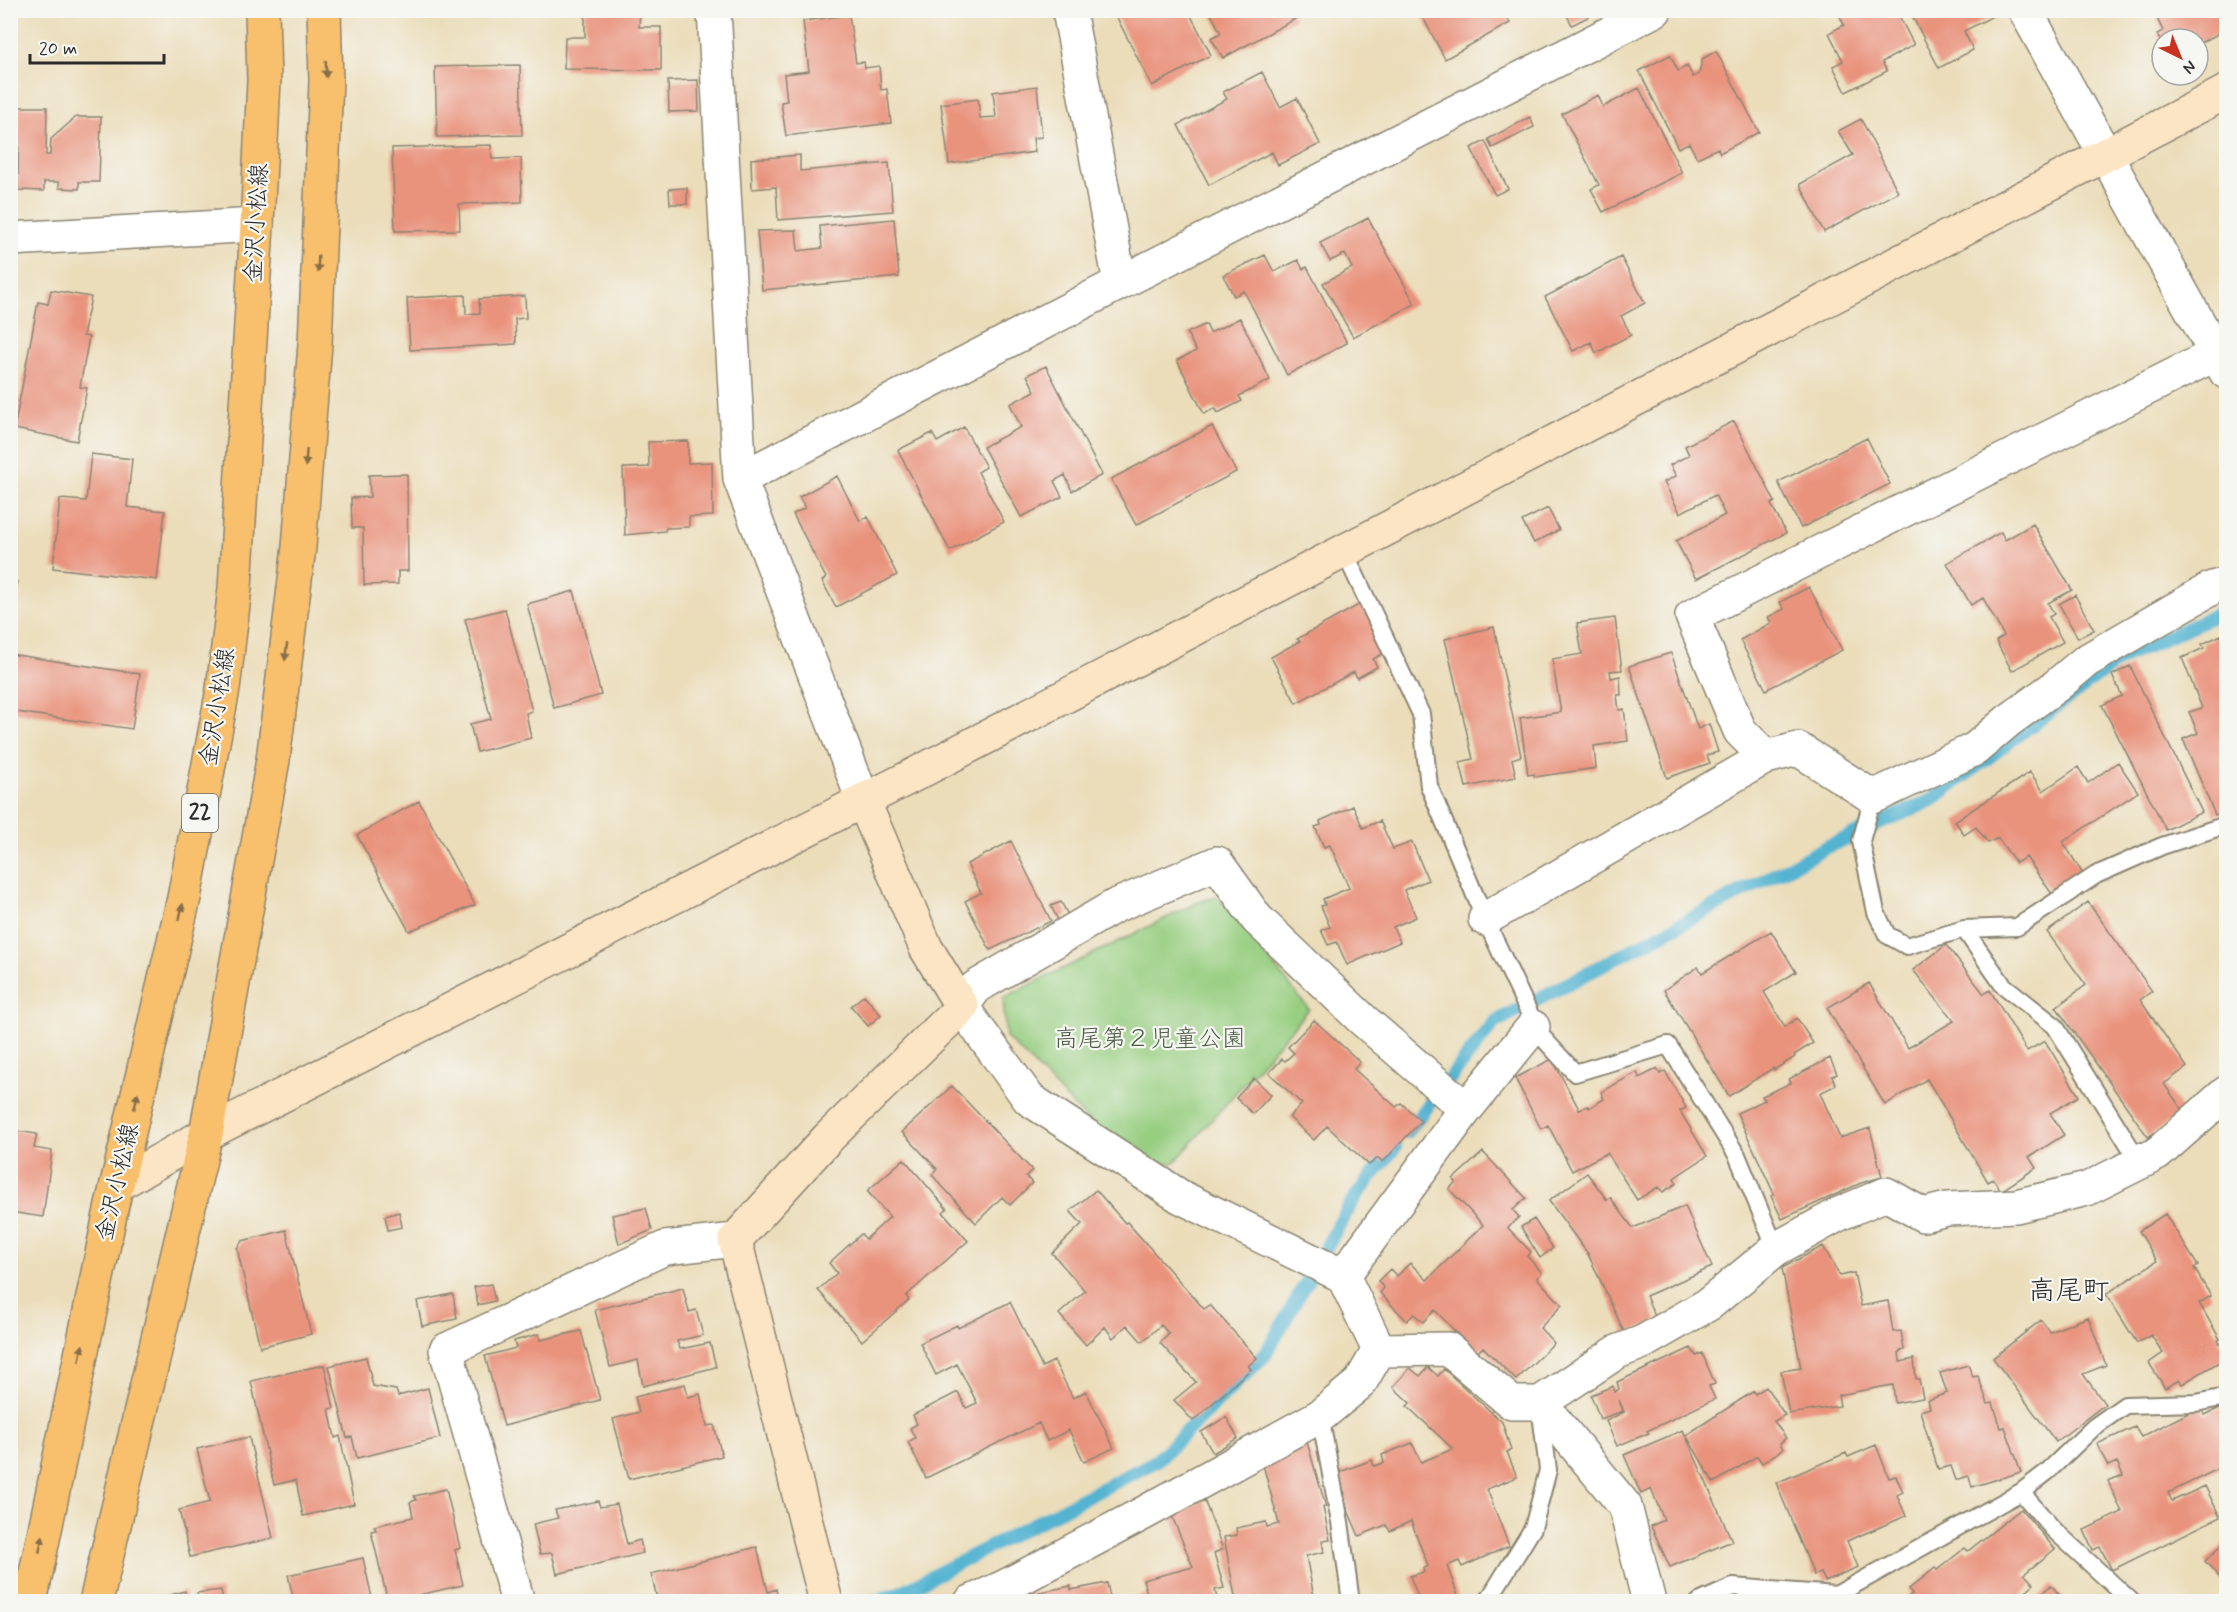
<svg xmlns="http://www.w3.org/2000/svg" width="2237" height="1612" viewBox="0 0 2237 1612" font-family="Mynerve,'Klee One',sans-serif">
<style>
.green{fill:#97ce80;stroke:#617c56;stroke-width:1.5}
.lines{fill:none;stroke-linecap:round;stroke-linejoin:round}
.stream{stroke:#53b3d1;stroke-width:14}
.building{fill:#e9937d}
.lane-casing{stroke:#8b8472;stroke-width:20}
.street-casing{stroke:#8b8472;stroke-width:36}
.secondary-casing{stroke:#8b8472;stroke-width:36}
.primary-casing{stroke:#8b8472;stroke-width:36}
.lane{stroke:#fff;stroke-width:16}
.street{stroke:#fff;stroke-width:33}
.secondary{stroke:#fce5c4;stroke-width:33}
.primary{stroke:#f8bf6c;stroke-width:33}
.oneway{fill:#876e48}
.labels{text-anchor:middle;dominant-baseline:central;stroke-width:4.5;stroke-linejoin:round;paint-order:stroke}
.shield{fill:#f6f6f2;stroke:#686867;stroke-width:1.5}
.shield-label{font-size:22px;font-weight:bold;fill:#2b2b2b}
.street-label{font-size:24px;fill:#2b2b2b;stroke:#f6f6f2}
.park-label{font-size:24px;fill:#4b5c44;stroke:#f6f6f2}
.quarter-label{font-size:27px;fill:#2b2b2b;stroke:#f6f6f2}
</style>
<rect width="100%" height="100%" fill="#f6f6f2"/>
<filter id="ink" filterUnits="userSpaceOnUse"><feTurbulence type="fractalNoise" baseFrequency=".0167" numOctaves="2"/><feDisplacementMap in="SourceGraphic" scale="12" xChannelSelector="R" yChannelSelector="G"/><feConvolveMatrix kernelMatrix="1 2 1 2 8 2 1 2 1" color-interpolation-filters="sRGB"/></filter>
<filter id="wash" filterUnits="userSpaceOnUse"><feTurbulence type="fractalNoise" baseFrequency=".008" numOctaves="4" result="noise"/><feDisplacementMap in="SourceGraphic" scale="24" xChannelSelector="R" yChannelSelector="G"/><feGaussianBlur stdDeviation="1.35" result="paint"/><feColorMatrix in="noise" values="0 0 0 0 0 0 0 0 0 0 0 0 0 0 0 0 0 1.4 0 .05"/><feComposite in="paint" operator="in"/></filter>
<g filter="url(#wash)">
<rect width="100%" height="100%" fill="#ebddba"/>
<path class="green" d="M1218,897l91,112 -135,154h-44l-124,-126 -3,-39 198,-97z"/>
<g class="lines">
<path class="stream" d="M1407,1132l88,-110 334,-176 101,-45 190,-142 106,-49
M872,1602l26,-8 258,-133 109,-106 88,-155 42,-53"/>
</g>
<g id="blocks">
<path class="building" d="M585,10h55l-1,17h22v43l-97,-1 1,-32h20z
M1113,10h75l23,45 -59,31z
M1209,10h81l5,9 -72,39 -12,-20 10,-5z
M1419,10h84l7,13 -65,36z
M1564,10h21l3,7 -16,8z
M1837,10h59l18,35 -32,17 5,9 -41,21 -13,-26 10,-5 -14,-28 15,-8z
M1909,10h81l3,6 -29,15 9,19 -34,18z
M2153,10h69l4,10v10l-28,14v-5h-36v6l-5,-11 6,-3z
M849,15l7,48 8,-1 1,6 14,-2 2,24 6,-1 4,34 -105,13 -5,-34 6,-1 -3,-27 25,-3 -6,-50z
M1716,51l43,81 -39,21 -2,-5 -21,10 -8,-15 -11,5 -39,-77 31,-16 8,16 9,-5 6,11 6,-3 3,-15z
M520,65l2,70 -85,2 -2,-70z
M1262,72l18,35 17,-9 23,46 -42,21 -6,-13 -63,33 -31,-60 49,-26 -4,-7z
M698,80l1,31 -30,1 -1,-31z
M1037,86l5,51 -9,1 2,14 -86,12 -8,-60 37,-5 2,19 16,-1 -3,-25z
M1639,88l43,85 -79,39 -12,-23 8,-4 -37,-71 36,-19 5,12z
M19,107h28l-1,48h4l1,-16 25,-22h25l-2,65h-20v7l-20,-1v-6h-15v9l-26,-1z
M1530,117l4,10 -42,21 -4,-9z
M1861,119l37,73 -74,40 -24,-48 53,-29 -15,-24z
M1485,141l23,48 -13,6 -24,-47z
M491,145l1,14 29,-1 1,44 -63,2 1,26 -65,1 -3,-83z
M800,155v16l89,-8 4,48 -115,9 -2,-33 -24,2 -1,-30z
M687,188v16h-17l-1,-15z
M1368,218l47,86 -62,33 -30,-54 29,-15 -7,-14 -15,7 -10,-18z
M894,219l5,58 -137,13 -5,-59 39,-1 2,21 24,-3 -2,-22z
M1265,255l9,17 24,-12 5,9 4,-2 40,76 -60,32 -43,-84 -10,5 -11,-21z
M1621,257l24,46 -24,13 10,19 -35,18 -5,-11 -18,9 -28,-54z
M51,290l40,7 -8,39 6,1 -9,50 7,1 -10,53 -63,-12 24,-127 10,2z
M465,295l1,19 14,-1 -1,-14 46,-3 1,22 -11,1 1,25 -106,6 -3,-52z
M1240,318l30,62 -31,16 3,5 -24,12 -3,-5 -11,6 -27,-54 19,-9 -9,-18 19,-9 4,9z
M1046,366l56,109 -30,16 -7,-16 -11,6 8,16 -41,20 -38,-70 38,-20 -11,-23 25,-13 -8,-16z
M1734,421l41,81 -4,2 15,29 -90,46 -20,-38 49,-26 -10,-20 -35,18 -16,-31 12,-6 -6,-11 19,-10 -4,-9z
M1212,426l24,46 -100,53 -25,-46z
M964,427l22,40 -8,5 26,50 -54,29 -52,-101 34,-17 5,9z
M1867,438l23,46 -89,44 -23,-46z
M688,441v22l24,-1 1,54 -24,1v10l-23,1 -1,3 -40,4 -2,-67 26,-1 -1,-25z
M91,454l41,5 -5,48 38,4 -8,69 -104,-12 7,-69 26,2z
M407,474l1,97h-10v13l-34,1 -1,-57h-11l-1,-30 19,-1 -1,-22z
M837,476l23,45 8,-4 29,58 -61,32 -14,-26 4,-3 -33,-64 12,-6 -6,-11z
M1548,508l11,22 -25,13 -12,-22z
M2033,524l39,66 -24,13 6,11 -5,3 14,25 -51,29 -16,-30 8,-5 -21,-38 -12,7 -24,-42 54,-31 4,8z
M10,581l7,1 -4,25h-3z
M1809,587l33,63 -76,40 -26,-50 31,-17 -3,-6 16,-8 -4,-7z
M574,591l27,104 -47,13 -27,-104z
M2075,595l19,35 -16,8 -19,-34z
M1364,602l26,48 -17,9 4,8 -20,11 -3,-6 -58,31 -25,-46 29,-16 -3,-2z
M505,609l27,102 -6,2 5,25 -54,14 -7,-28 21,-5 -26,-100z
M1615,618l7,52 -12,1 1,7 9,-2 1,19h-4l2,15 5,-1 4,32 -34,5 2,22 -61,9 -1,-3 -6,1 -8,-57 41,-6 -9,-53 30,-5 -5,-31z
M1494,627l27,129 -9,3 4,18 -50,10 -6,-25 13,-3 -28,-120z
M2221,635l2,6 3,-1v171l-11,4 -32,-76 15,-6 -9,-21 13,-4 -20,-50 22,-10 -2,-4z
M1671,653l27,76 11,-5 9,28 -11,3 3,8 -43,15 -38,-112z
M10,654l130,20 -8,55 -122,-18z
M2130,666l72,146 -36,18 -64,-125 20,-9 -10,-21z
M2118,762l20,30 -75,50 20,32 -31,20 -26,-37 -10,6 -18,-25 -10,5 -12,-16 -12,8 -9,-14 75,-49 13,19 35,-24 10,16z
M419,801l56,104 -66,26 -52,-96z
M1353,806l10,22 17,-7 13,28 19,-7 16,38 -24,10 12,27 -23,10 7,15 -53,23 -10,-23 -9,3 -7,-15 9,-3 -9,-21 4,-1 -2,-6 26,-11 -19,-43 -6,2 -9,-20 6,-2 -1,-4z
M1011,841l40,80 -61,29 -25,-49 16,-8 -14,-29z
M1061,902l7,13 -10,5 -7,-14z
M2088,902l64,89 -12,9 47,67 -23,17 20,28 -36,25 -92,-130 30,-22 -39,-53z
M1771,931l25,41 -32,20 21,35 12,-9 16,25 -19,12 1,2 -21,13 -1,-2 -44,28 -65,-106 34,-23 4,6z
M1946,945l38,49 6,-4 37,61 18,-10 34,55 -29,17 14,22 -35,22 7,11 -35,23 -8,-12 -5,3 -61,-103 -42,26 -58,-97 42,-25 39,65 46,-27 -41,-51z
M864,995l17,20 -13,11 -17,-20z
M1314,1020l46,42 -6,7 42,38 5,-4 20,18 -38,41 -5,-4 -9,7 -42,-39 -13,14 -25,-23 13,-13 -33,-31 13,-14 3,2 9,-8 -6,-6z
M1830,1058l7,16 -5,2 4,9 -16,8 20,45 30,-10 12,49 -21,6 -79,36 -11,-23 3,-2 -37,-81 28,-13 -3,-4 29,-13 -2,-4z
M1552,1059l27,50 9,-3 1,2 15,-9 -3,-7 36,-20 2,6 18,-9 3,5 5,-3 21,37 -6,3 27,45 -33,22 3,5 -14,9 -5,-5 -21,13 -30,-47 -35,18 -24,-46 -7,4 -26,-51z
M1254,1078l17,17 -18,19 -17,-16z
M952,1086l80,84 -6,6 6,7 -22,22 -8,-8 -26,26 -44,-48 5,-6 -35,-37z
M10,1130l27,4 -3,14 18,3 -9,66 -33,-5z
M1483,1152l43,46 -13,12 6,7 -11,11 23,24 -4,4 15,17 -5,5 25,27 -22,23 14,15 -38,37 -33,-33 -7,7 -41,-44 -12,12 -9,-8 -7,7 -27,-28 4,-5 -6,-7 12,-12 7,7 13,-13 17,17 56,-55 -34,-36 7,-7 -3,-3z
M904,1159l43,50 -4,3 25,29 -62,55 3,4 -47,41 -44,-51 19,-17 -8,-10 32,-29 5,5 24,-22 -23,-26z
M1587,1173l20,27 3,-3 23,31 52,-22 27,61 -66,29 11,25 -32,13 -37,-80 -39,-53z
M1096,1190l29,33 2,-1 77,87 6,-4 47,53 -9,8 3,3 -58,52 -19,-21 22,-18 -36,-39 9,-9 -8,-9 -19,17 -15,-17 -14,13 -8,-11 -19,18 -27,-31 26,-23 -33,-38 30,-29 -12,-13z
M646,1208l6,22 -33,14 -7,-29z
M399,1212l3,15 -14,3 -3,-14z
M2165,1214l33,52 -4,2 17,28 -12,7 21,36 -2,1 8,14v4l-44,26 -3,-4 -14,8 -16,-25 14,-10 -12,-18 -14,8 -31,-49 51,-33 -18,-30z
M1534,1219l19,29 -13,10 -19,-31z
M286,1230l25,104 -51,13 -23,-99 5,-7z
M1823,1246l17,30 14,-3 7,33 27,-5 5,31 8,-1 3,19 -5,2 1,10 14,-3 2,20h3l4,19 -28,5 -2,-18 -55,10 2,11 -51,8 -8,-43 20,-3 -19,-100z
M491,1284l4,17 -17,4 -4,-18z
M683,1288l6,24 7,-2 7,25 -26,6 3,8 30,-6 6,24 -73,19 -5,-26 -28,7 -15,-57z
M453,1294l4,25 -35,7 -5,-25z
M1010,1302l32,65 12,-6 19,37 13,-7 28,57 -30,14 -15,-32 -22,11 -8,-18 -113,55 -18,-36 7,-4 -5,-10 7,-4 -4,-9 45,-23 8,16 11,-5 -20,-39 -21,11 -16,-32 37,-18 1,3z
M2088,1317l18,48 -23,9 22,30 -49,38 -63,-84 48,-38 9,12z
M581,1331l19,69 -96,26 -19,-70 31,-8 -2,-7 25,-7 1,6z
M1691,1348l5,8 6,-3 13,31 -6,2 6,13 -68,32 2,2 -32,13 -11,-25 18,-9 -5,-12 4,11 -23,8 -9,-24 22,-9 2,6 4,-3 -2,-7z
M366,1357l7,29 23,4 2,6 30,-8 12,50 -83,20 -5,-21 -5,1 -18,-72z
M324,1365l10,43 -5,1 6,29 5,-2 14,68 -51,12 -7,-36 -22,5 -23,-104z
M1968,1365l5,12 5,-1 10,28 5,-1 8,25 4,-1 16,45 -49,15 -3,-11 -13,4 -5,-14 -13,3 -18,-58 10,-3 -2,-8 19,-7 -7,-20z
M1428,1367l10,9 6,-7 58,53 9,28 -4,2 10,25 -30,12 22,57 -47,21 -3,-6 -12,5 11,30 -14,6h-24l-10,-26 14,-4 -1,-4 5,-2 -17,-45 -21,10 -4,-6 -27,11 -17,-40 3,-2 -8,-21 35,-13 2,6 10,-3 -2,-8 30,-12 9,19 32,-13 -46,-43 3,-3 -17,-16 17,-19 10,8z
M685,1384l3,13 12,-3 7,32 7,-1 8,31 -93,23 -16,-60 26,-7 -4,-15z
M1766,1387l19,28 -11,6 12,17 -6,5 3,6 -21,14 -5,-7 -43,27 -28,-48 68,-44 1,3z
M2200,1407l5,8 17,-8 4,6v52l-58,28 4,8 33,-15 15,31 -108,53 -12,-23 -7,3 -9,-20 38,-18 -14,-31 15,-6 -6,-13 -9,4 -11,-22 38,-17 6,10z
M1226,1417l12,21 -25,15 -12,-21z
M1683,1430l49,111 -62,26 -19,-41 13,-6 -13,-31 -10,5 -17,-39z
M249,1437l24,101 -83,19 -11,-47 31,-8 -13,-53z
M1306,1439l20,68h-3l7,33 -8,1 2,11 -18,4 9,46h-79l-12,-65 13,-2 -1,-7 30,-6 1,5 12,-3 -17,-63 25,-7 -1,-9z
M1876,1445l13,33 7,-2 7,16 -6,3 9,21 -59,25 11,26 -33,14 -4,-8 -7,2 -38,-92 70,-30 2,4z
M446,1489l14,59 -5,2 8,35 -75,17 -17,-71 5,-1 -2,-4 39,-9 -3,-15 6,-2 -2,-4z
M1204,1500l19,49 -9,4 10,35 -9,2 3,12h-96l25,-9 -4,-13 50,-13 -21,-51z
M598,1501l2,6 17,-3 10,40 13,-4 3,13 -86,21 -5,-21 -12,1 -7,-30 25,-6 -3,-8z
M2021,1509l34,40 -31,25 10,10 -21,18h-113l12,-8 -3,-5 26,-21 2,2 28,-22 3,3z
M2226,1541v44l-21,-24z
M757,1547l11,45 8,-3 3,13h-121l-7,-28z
M363,1558l10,44h-79l-6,-27z
M1107,1583l4,19h-101l-1,-4 62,-12v4z
M2051,1585l15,17h-33z
M221,1590l2,12h-25l-1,-9z
M185,1591l3,11h-40v-1z"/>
</g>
</g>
<g filter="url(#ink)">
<use href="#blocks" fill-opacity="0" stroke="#8b8472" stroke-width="1.5"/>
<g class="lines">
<g class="lane-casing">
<path id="lane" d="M1344,551l77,163 8,72 56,133 48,102v6l42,46 93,-28 69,110 39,94
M1873,797l-12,44 15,71 11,23 20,11 57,-17 53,-2 79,-52 66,-29 64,-21
M1964,929l39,56 52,41 77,124 22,3
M1320,1416l20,106 11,80
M2021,1492l32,37 79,73
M1487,1602l46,-74 15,-58 -7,-57
M1699,1602l34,-15 103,8 185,-103 26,-20 47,-45 31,-22 71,-2 30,-6"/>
</g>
<g class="street-casing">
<path id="street" d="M714,10l26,469 123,321
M1069,10l51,273
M2025,10l201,362
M10,239l247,-14
M2216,354l-524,262 48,115 26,26 32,-8 75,48 102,-48 33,-28 48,-35 30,-25 126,-73 14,-4
M740,479l380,-196 535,-273
M1485,919l281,-162
M1466,1109l-103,-89 -106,-101 -40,-56 -102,43 -139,81 -14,20 67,92 152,98 162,79 36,74 69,-1 64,54h28l77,-51 26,-10 66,-38 67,-55 63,-35 47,-20 37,21 24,-6 69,-3 71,-17 70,-35 69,-61
M1343,1276l123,-167 67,-82
M1540,1403l85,103 24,96
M518,1602l-72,-252 219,-102 70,-8
M971,1602l33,-15 140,-74 176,-97 40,-33 19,-33"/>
</g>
<g class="secondary-casing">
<path id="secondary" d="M117,1185l89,-51 702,-356 1318,-686
M826,1602l-91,-362 93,-102 134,-131 -36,-59 -63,-148"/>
</g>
<g class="primary-casing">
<path id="primary" d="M30,1602l82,-397 72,-307 39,-209 12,-101 22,-363 7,-145 -2,-70
M96,1602l110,-468 67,-374 26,-213 16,-203 11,-263 -2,-71"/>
</g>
<use href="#lane" class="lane"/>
<use href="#street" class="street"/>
<use href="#secondary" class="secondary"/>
<use href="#primary" class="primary"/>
</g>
<defs><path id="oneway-solid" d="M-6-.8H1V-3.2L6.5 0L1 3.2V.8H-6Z" transform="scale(1.5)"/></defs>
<g class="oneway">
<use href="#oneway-solid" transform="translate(326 69) rotate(88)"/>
<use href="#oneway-solid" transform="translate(318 264) rotate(92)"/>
<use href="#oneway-solid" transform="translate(306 458) rotate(94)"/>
<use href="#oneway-solid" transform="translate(286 652) rotate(97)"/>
<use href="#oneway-solid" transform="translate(181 912) rotate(-77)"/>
<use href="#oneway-solid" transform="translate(136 1101) rotate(-77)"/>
<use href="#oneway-solid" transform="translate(81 1353) rotate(-78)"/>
<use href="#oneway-solid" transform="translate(41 1544) rotate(-78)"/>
</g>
</g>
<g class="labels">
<rect class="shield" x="182" y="794" width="36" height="38" rx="4.5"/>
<g class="shield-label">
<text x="200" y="813">22</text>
</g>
<g class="street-label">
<text transform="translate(257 223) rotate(-87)">金沢小松線</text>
<text transform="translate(218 707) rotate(-81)">金沢小松線</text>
<text transform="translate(118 1182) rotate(-77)">金沢小松線</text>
</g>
<g class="park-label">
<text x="1150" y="1039">高尾第２児童公園</text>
</g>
<g class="quarter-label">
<text x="2069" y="1291">高尾町</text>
</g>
</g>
<rect width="2237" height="1612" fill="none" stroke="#f6f6f2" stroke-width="36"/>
<g transform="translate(2180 57) rotate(137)"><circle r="28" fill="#f6f6f2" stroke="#a5a5a2" stroke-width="1.5"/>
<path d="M0-4.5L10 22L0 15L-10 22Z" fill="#c8321e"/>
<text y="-9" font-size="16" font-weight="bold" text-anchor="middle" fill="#2b2b2b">N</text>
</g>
<path d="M30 54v9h134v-9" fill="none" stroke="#2b2b2b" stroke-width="3"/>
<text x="39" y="54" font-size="18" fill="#2b2b2b" stroke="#f6f6f2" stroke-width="4.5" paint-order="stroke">20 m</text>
</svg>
